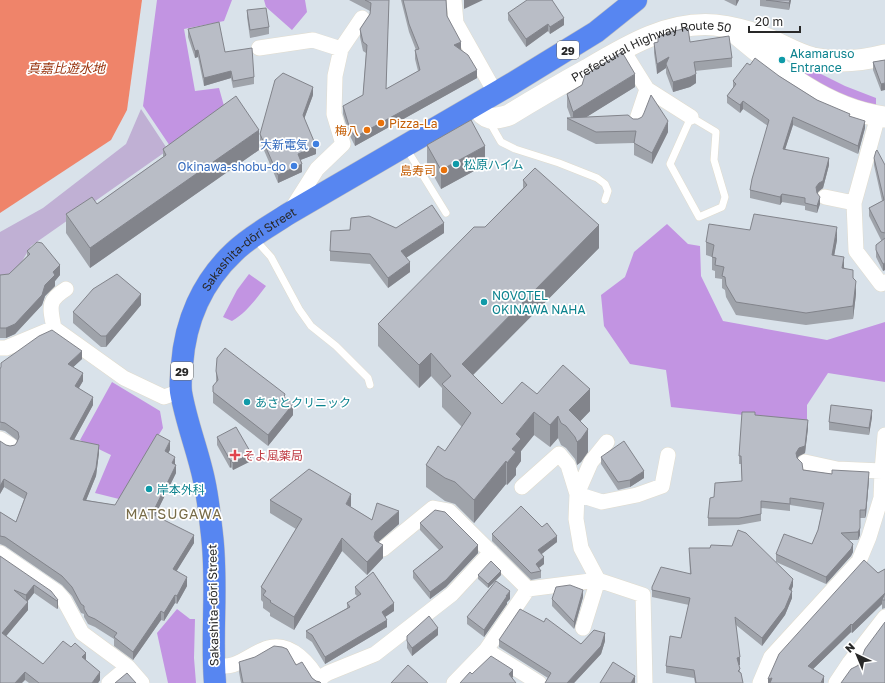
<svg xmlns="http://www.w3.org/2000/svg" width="885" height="683" viewBox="0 0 885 683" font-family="'Golos Text','Noto Sans JP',sans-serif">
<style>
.green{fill:#c294e2}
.cemetery{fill:#c0b0d4}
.water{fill:#ef846a}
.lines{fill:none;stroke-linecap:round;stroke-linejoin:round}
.lane-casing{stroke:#e1dcce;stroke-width:8}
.street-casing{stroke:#e1dcce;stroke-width:16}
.secondary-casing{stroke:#e1dcce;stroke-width:22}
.primary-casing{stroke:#bebebe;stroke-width:23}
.lane{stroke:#fff;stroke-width:7}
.street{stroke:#fff;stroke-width:15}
.secondary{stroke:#fff;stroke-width:21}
.primary{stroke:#5786f1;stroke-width:22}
.wall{fill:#9fa3aa}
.shaded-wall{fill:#82848b}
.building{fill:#b9bdc6;stroke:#82848b}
.culture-dot{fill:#0f9aa8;stroke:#fff;stroke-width:1.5}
.food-dot{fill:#e8710a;stroke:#fff;stroke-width:1.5}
.shop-dot{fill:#3f7fe0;stroke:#fff;stroke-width:1.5}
.health-dot{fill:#e0444e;stroke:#fff;stroke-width:1.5}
.labels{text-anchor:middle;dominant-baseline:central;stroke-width:3.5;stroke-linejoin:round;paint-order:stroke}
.shield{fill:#fff;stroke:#686868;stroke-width:1}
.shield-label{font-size:11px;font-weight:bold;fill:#282828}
.culture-label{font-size:12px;fill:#0d838f;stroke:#fff;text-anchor:start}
.street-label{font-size:12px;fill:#282828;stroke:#fff}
.food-label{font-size:12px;fill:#c56008;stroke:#fff;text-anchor:end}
.shop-label{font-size:12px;fill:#366cbe;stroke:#fff;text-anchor:end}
.health-label{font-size:12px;fill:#be3a42;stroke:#fff;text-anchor:start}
.water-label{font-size:13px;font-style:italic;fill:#97320c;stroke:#fff}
.quarter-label{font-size:14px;letter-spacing:1px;fill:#786c48;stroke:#fff}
</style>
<rect width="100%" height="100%" fill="#d9e2ea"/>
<path class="green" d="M157,0h75l-8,21 -40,8 11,62 24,-3 7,25 -56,33 -27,-40z
M264,0h41l2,12 -15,18 -26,-23z
M793,60l52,26 31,12v7l-25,-6 -30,-14 -31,-19z
M667,224l21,20 12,2 1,30 22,45 104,19 58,-18v60l-57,-9 -21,32v17l-136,-15 -5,-37 -36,-6 -26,-38 -3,-31 24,-18 9,-25z
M249,274l17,12c-10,13 -19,26 -34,35l-9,-4 14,-27z
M112,382l48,29 3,17 -44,71 -24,-6 16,-38 -31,-15z
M177,609l13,10h5l-1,39 2,25h-28l-11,-50z"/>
<path class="cemetery" d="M141,109l27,41 -137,96 -10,17 -19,20h-2v-51l43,-24 83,-64z"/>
<path class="water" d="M0,0h142l-15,110 -16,30 -111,73z"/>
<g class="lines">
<g class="lane-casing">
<path id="lane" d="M691,117l25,15 -2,28 11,37 -3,10 -23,10 -29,-53z
M489,121l12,21 14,7 44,14 38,15 8,6 3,7 -3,9
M406,148l40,65
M254,238l17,19 28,52 12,17 25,20 32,32 2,7"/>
</g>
<g class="street-casing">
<path id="street" d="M454,0l2,23 40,71
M259,48l54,-8 28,9
M622,49l25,40 44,28
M878,116l-24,87 2,48 25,33 4,-2
M636,122l11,-33
M825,197l29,6
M291,210l26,-41 26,-25 -9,-30 1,-38 6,-27 21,-31
M54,328c-4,-21 -7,-27 12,-39
M0,348h6l48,-20 70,50 40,19 17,-6
M0,439l10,6
M607,442l-16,20 -14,32 25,8 35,-7 25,-9 6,-31
M882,471l3,-36
M522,487l37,-33 9,11 9,29 -1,25 5,29 17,32 -15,48
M383,549l50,-41 16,3 79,78
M0,553l57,39 7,8 18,33 46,34 14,16
M486,650l53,33
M213,666c7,0 16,1 22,-2 11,-4 22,-13 33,-16 23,-7 43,17 52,35
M318,679l10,-6 47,-19 77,-60 39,-42
M109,683l19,-16
M454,683l32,-33 42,-61 70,-9 45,15 2,88
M760,683l11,-26 88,-96 10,-24 12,-39 1,-27 -45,-2 -32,-7
M836,683l14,-21 35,-45"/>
</g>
<g class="secondary-casing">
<g id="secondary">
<path d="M734,32c44,37 92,78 151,85"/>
<path id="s1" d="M476,105c9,16 17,15 33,10 26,-16 52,-31 79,-46 39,-23 80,-48 127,-44 17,2 37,7 53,14 15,6 29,15 45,19 23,5 49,3 72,-3"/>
</g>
</g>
<g class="primary-casing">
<g id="primary">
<path id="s2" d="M215,683c-4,-49 3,-99 -3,-148 -2,-18 -4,-37 -8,-55 -6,-29 -18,-58 -23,-88 -1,-8 0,-18 1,-27 3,-43 20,-83 52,-113 15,-15 36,-26 54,-38l225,-131 83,-51 40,-32"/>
</g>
</g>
<use href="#lane" class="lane"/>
<use href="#street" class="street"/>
<use href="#secondary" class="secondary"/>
<use href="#primary" class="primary"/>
</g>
<path class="wall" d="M349,0h40l-3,89 32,-18 -3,-12v-9h1l-7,-18 -8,-32h45l1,16 14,33 16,29 -122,68 -6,-12 -6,-20v-8l20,-11 3,-42 -3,-2 -3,-14v-8l10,-15v-3z
M724,0h15l-3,6z
M760,0h31l-2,10 -29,-4z
M247,10l22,17v7l-19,4 -3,-21z
M508,13l56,12 -14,9 -2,-3 -22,16 -18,-27z
M188,29l37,23 29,25v7l-21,4 -2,-10 -27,8 -6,-29 -3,1 -7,-21z
M658,37l32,5 42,16v9l-37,4 1,12 -6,4 -17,5 -7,-19v-5l-9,6 -3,-21v-10l4,-1z
M885,60l-4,31 -8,-21v-8z
M750,65l29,11 38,24 33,17 15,11 -7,26 -65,-29 -8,24 44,16 -6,23 -4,3 -2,2 3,11 -3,9 -12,-3v-4l-23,-4 -2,3 -30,-7v-8l18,-64 -25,-17 -3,4 -13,-10v-7l6,-8v-7z
M635,87l-49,30 47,2 35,13 -16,32 -18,-9v-12l-38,1 -29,-14v-12h4l-4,-11v-13z
M313,95l-9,24 12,35 -16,6 2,12 -24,11 -18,-42v-7z
M427,145l58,20 -44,24 -14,-25z
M163,149l96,1 -169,118 -24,-35v-19l31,-10 66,-47z
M874,158l11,7v105l-2,1 -7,-14v-12l6,-5h-1l-12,-24v-8l13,-7 -8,-36z
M523,180l76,68 -126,127 29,29 35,-10 53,17 -10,10 8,31 -7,10 -4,3 -2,-6 -9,-11 -5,-3 -3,-7 -8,9 -16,-12 -13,16v10l-5,7v7l-9,10 -1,-1 -32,39 -19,-19 -10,-3 -19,-14v-22l19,-14 17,-24 -20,-20v-19l-11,-12 -12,12 -41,-42v-22l107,-97 38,-39z
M396,228l48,5 -38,25 4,14 -22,16 -18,-24 -40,-3v-10z
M750,230l87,10 -3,15 19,23 3,16 -3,25 -47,6 -70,-10 -10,-18 -1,-7 -3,-2v-9l-7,-1v-7l-3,-1v-13l-6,-2v-13z
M27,251l33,24 -5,6v5l-10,10 -3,9 -27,29 -9,4h-6v-63l9,-1 18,-18z
M141,305l-35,42h-5l-28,-24v-11z
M82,359l-9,8 10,14 -4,7 14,17 -19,35 25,13 -3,23 -10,24 29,5 55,-55 -2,3 7,12 1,8 -21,42 39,28 -18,28 11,15 -10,18 -2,-1 -11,18 -3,-1 -28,40 -19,-14v-7l-19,-12 -7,-3 -4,-7v-3l-3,-1 -9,-17 -10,-11 -57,-39 -5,-2v-32l16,10 8,-23 -20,-12 -4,7 6,-49 4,1 5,-1 3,-4 -13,-10 -5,-1 1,-67z
M216,371l69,27 8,17 -25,31 -55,-43v-17l3,-3z
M755,415l53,13 -3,25 -6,3 -2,2 6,12 66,9 -3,36 -1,3h-5v17l-2,5h-9l4,12 -2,4 -25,28 -50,-22v-8l36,-10 6,-14 4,-20 -32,-5v6l-29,-3v13l-22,4 -31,1v-8l6,-21 28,-16 -1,-17h-2v-8z
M872,417l-3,18 -40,-5v-8z
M217,437l34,24 -18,9 -2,-3 -1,1 -13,-23z
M601,457l43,21 -14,9 -12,3 -17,-26z
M270,500l81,7 21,13 27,4 -21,18 5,16 -16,17 -25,-24 -48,79 -24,-14v-3l-7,-5v-6l-2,-2v-13l35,-58 -26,-16z
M420,523l58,30 -32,34 -16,12 -17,-21v-7l26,-21 -19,-20z
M492,534l65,8 -16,12 3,10 -5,4 2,3v7l-10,2 -39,-39z
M689,548l104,38 -2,4 1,8 -7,17 -23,31 -26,-21 4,40h-1l1,7 3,11h-48l-1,-5 -28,-5v-7l15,-28 8,-33 -37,-8v-10l38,-13z
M0,556l58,44v8l-1,1 -23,-16 -7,9 1,8 -22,26 37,28 43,-4 14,20 -2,3h-69l-4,-3 -25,3z
M885,569v39l-3,1v-5l-30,29 -1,-1 -38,37 11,14h-56l110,-110z
M478,575h23l-13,13 -10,-9z
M355,587l39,24 -9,6 2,10 -62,37 -13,-22 -6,-4v-7l41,-23v-5l10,-7 -2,-2z
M583,597l-9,32 -22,-23v-7z
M510,599l-3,3v2l-23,33 -17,-13v-7z
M438,635l-26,21 -5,-8v-12z
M499,640l82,4 24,-3 -4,13 -27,29h-29l3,-5 -49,-31z
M239,662l57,3 20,16 5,2h-80l-2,-11z"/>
<path class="shaded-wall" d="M464,0h19l-19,9z
M736,0h3l-3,6z
M790,0h1l-2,10v-7z
M564,18v7l-14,9v-7z
M548,24v7l-22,16v-8z
M461,42v8l-7,-5z
M198,50v7l-3,1v-7z
M669,57l-3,7v4l-9,6v-10z
M477,70v8l-122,68v-9z
M231,71v7l-27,8v-8z
M635,74v13l-58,36 -4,-2v-9z
M696,74v9l-6,4 -17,5v-10z
M885,83v7l-4,1v-7z
M313,87v8l-10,27v-7z
M743,101v8l-3,4v-8z
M793,117v8l-10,31v-7z
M668,121v11l-16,32v-11z
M865,121v7l-7,26v-8z
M259,130v20l-169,118v-20z
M316,146v8l-18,7v-7z
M485,146v19l-44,24v-19z
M829,158v7l-6,23 -4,3 -3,4v-8z
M302,164v8l-24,11v-8z
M782,194v8l-2,3v-8z
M820,197v7l-3,9v-7z
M444,223v10l-43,28v-10z
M599,225v23l-137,138v-22z
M837,227v13l-5,28v-13z
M844,257v13l-2,-2z
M410,262v10l-22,16v-10z
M885,263v7l-2,1v-7z
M60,265v10l-5,6v5l-10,10 -3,9 -27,29 -9,4v-10l39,-43 8,-13z
M856,281v13l-3,25v-13z
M141,294v11l-35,42v-11z
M82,351v8l-14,13v-8z
M431,353v23l-12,12v-23z
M83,373v8l-8,13v-8z
M590,389v22l-19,20 -2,-21z
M93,397v8l-23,42v-8z
M293,404v11l-25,31v-11z
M872,410v7l-3,18v-7z
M534,412v23l-13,16v10l-5,7v7l-9,10v-22l5,-14 4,-15z
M558,416v22l-8,9v-22z
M808,420v8l-3,25 -6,3 -3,4v-7z
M588,429v23l-7,10 -4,3v-23z
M170,441v9l-5,9v-8z
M99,445v8l-3,23 -13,32v-8z
M251,453v8l-18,9v-7z
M175,457v8l-3,-2z
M230,460h1v7l-1,1z
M506,461v23l-32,39v-23z
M176,465v8l-24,49v-8z
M644,471v7l-14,9v-7z
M869,472v7l-3,36 -1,3v-8z
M4,479v8l-4,7v-8z
M351,494v13l-5,-3z
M399,511v13l-24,21 -1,-8 1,-5z
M860,528v7l-2,5v-8z
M194,535v8l-21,34v-8z
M557,536v6l-19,15v-7z
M342,538v13l-48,79v-13z
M853,544v8l-2,4 -25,28v-7z
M383,545v13l-16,17v-13z
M478,545v8l-32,34 -16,12v-7z
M544,557v7l-8,6v-6z
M501,571v4l-13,13v-4z
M187,577v9l-10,18v-8z
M793,579v7l-4,11v-8z
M34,585v8l-8,10v-8z
M583,590v7l-9,32v-7z
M510,591v8l-3,3v2l-23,33v-7l22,-34z
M792,591v7l-7,17 -23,31v-8z
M885,593l-3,7v4l-30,29v-8z
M175,595v8l-11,18v-8z
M58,600v8l-1,1v-8z
M28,602v8l-26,31v-8z
M394,603v8l-12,8v-7z
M161,611v9l-28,40v-8z
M387,620v7l-62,37v-7z
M851,624v8l-43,42v-8z
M438,628v7l-26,21v-8z
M605,633v8l-4,13 -27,29h-7z
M86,653v8l-4,-4z
M740,657v8h-3v-7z
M513,670v7l-4,4v-7z
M25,672v8l-3,3h-7z
M100,672v8l-2,3h-6z
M635,676v7h-4z
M824,676v7h-3z
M772,678v5h-4v-4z"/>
<path class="building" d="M365,0h24l-3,89 34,-19 -5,-20 4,-1 -10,-25 -6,-24h43l1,16 14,26 -7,3 14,10 9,15 -122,67 -6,-11 -6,-20 20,-11 4,-50 -4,-3 -3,-13 10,-15 1,-11z
M527,0h25l12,18 -14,9 -2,-3 -22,15 -18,-26z
M766,0h24l-1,3z
M266,8l3,19 -19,3 -3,-20z
M219,22l6,30 27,-4 2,29 -21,4 -2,-10 -27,7 -6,-28 -3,1 -7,-22z
M688,28l2,14 39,-6 3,22 -38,4 2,12 -6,3 -17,5 -7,-18 3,-7 -12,7 -3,-21 4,-1v-5l16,-6z
M622,52l13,22 -62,38 -6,-18 15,-9 3,-10z
M755,58l24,18 38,24 33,14 -1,2 16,5 -7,25 -65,-29 -10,32 46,9 -6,23 -4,2 -3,4 1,6 3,4 -3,9 -12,-3v-5l-23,-4 -2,3 -30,-7 2,-11 17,-59 -26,-19 -3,4 -13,-9 9,-12 -3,-3 14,-18 3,2z
M885,60v23l-4,1 -8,-22z
M283,73l30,14 -10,28 13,31 -18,8 4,10 -24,11 -18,-41 15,-54z
M651,95l17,26 -16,32 -18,-10 2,-12 -40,1 -29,-14 61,-3 5,4h5l4,-2 2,-4z
M236,96l23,34 -169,118 -24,-34 26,-17 5,7 69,-49 -3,-6z
M471,120l14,26 -44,24 -14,-25z
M877,150l8,15v68l-4,-1 -12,-24 15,-8 -10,-42 2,-7z
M535,168l64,57 -137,139 40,40 20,-22 15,12 26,-29 27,24 -21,21 19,19 -7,10 -4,3 -2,-5 -9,-11 -5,-3 -3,-7 -8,9 -16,-13 -18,22 5,5 -9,10 4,3 -9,11 -1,-2 -32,39 -19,-18 -10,-4 -19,-13 12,-19 7,5 26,-38 -29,-29 9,-8 -20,-23 -12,12 -41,-41 96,-97h11l42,-42 -4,-5z
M432,205l12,18 -43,28 9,11 -22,16 -18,-24 -40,-3 1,-20 19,-1 1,-12 18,-2 27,12z
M754,214l83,13 -5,28 12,2 -2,11 11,2v8l3,3 -3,25 -47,7 -70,-11 -10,-17 -1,-8 -3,-1 2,-9 -9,-2 1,-7 -4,-1 2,-12 -8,-3 3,-18 41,6z
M885,238v25l-2,1 -7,-14v-5z
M37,242l5,1 18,22 -7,7 2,3 -10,10 -3,10 -27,29 -9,4h-6v-53l9,-1 21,-20 -3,-3z
M117,274l24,20 -35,42h-5l-28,-24 20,-23z
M52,330l30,21 -14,13 15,9 -8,13 18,11 -23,42 29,6 -3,23 -13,32 32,5 42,-71 13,7 -5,10 10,6 -3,6 4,2 -24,49 42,21 -21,34 14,8 -10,19 -2,-1 -11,18 -3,-2 -28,41 -19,-15 3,-4 -22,-14 -7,-3 -4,-7v-3l-3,-2 -9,-17 -10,-11 -57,-39 -5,-1v-24l16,10 11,-29 -23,-14 -4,7v-45l6,4 4,1 5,-1 2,-3 2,-5 -1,-5 -13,-9 -5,-1v-53l1,-2v-4l38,-27z
M225,348l60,46 -1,3 9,7 -25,31 -55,-43v-6l5,-6 -2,-9 1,-13z
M831,405l41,5 -3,18 -40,-6z
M742,412h13v3l53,5 -3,26 -6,2 -3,5 1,5 5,5 1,7 29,4v-4l37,2 -3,36 -1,2h-5v18l-2,4 -17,1 12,11 -2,5 -25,28 -50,-23 8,-20 28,10 6,-14 6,-27 -34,-5v6l-29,-3v13l-22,4h-31l2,-20 4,-1 1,-14 27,-2 -1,-25h-2z
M236,427l15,26 -18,10 -2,-3h-1l-13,-23z
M624,441l20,30 -14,9 -12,2 -17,-25z
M309,469l42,25 -5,10 26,16 5,-17 22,8 -24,21 -1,5 2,4 7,4 -16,17 -25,-24 -48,79 -24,-15 1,-1 -8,-6 3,-4 -5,-4 41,-68 -32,-19z
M521,506l21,21 5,-4 10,13 -19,14 6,7 -8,7 5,7 -10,2 -39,-39z
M435,510l10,2 33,33 -32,35 -16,12 -17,-21 30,-24 -23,-24z
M738,530l8,3 47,46 -4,10 3,2 -7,17 -23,30 -27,-21 5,40 -3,1 3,11 -2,2 3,2 2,10h-47l-2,-13 -28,-4 4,-30 11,2 9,-40 -38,-8v-3l9,-20 30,7 -2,-26h21l1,-3 21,1z
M0,556l51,35 7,9 -1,1 -23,-16 -8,10 -12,-5 14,12 -26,31 41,31 20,-23 8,6 4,-4 11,10 -4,4 18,15 -8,11h-53l-14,-11 -10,11h-15z
M864,560l14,13 7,-4v31h-3l3,-7 -33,32 -1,-1 -43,42 16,10 -3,7h-51l2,-5 -4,1 11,-25z
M491,561l10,10 -13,13 -10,-9z
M373,572l21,31 -12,9 5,8 -62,37 -13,-22 -6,-4 44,-24 -3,-4 14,-9 -6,-7z
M496,581l14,10 -4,5h1l-23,34 -17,-13z
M570,585l13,5 -9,32 -22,-23 4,-12z
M520,609l24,13 2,-4 35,26 13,-14 11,3 -4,13 -34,37h-22l6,-10 -52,-33z
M429,616l9,12 -26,20 -5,-7v-5z
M885,622v61h-44l10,-14 8,-4 6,-16z
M274,646l8,1 5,2 9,16 6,-3 10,16 4,3 4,1 1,1h-78l-4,-21 16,-5z
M491,656l22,14 -4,4 7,9h-56l10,-11 2,2z
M613,662l22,14 -4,7h-31z
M408,665l20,18h-37z
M127,673l9,10h-21z"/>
<g class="culture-dot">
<circle cx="782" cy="60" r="4"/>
<circle cx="456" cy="164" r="4"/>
<circle cx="484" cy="302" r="4"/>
<circle cx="247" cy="402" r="4"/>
<circle cx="149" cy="489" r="4"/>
</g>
<g class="food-dot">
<circle cx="381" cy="123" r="4"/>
<circle cx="367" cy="130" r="4"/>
<circle cx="444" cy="170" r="4"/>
</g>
<g class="shop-dot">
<circle cx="316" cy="144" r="4"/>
<circle cx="294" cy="166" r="4"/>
</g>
<path class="health-dot" d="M233 449h4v4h4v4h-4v4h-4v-4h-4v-4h4z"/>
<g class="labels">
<g class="shield">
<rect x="557" y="41" width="22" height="18" rx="3"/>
<rect x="171" y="362" width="22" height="18" rx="3"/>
</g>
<g class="shield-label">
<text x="568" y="50">29</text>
<text x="182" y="371">29</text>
</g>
<g class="culture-label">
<text x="790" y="53">Akamaruso<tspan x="790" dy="14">Entrance</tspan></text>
<text x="464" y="164">松原ハイム</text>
<text x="492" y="295">NOVOTEL<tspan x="492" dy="14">OKINAWA NAHA</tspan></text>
<text x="255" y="402">あさとクリニック</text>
<text x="157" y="489">岸本外科</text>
</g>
<g class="street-label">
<text stroke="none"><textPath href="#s1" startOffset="198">Prefectural Highway Route 50</textPath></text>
<text stroke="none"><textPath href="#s2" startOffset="462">Sakashita-dōri Street</textPath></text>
<text transform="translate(213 605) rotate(-91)">Sakashita-dōri Street</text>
</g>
<g class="food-label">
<text x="389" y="123" text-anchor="start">Pizza-La</text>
<text x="359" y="130">梅八</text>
<text x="436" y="170">島寿司</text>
</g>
<g class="shop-label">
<text x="308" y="144">大新電気</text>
<text x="286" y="166">Okinawa-shobu-do</text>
</g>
<g class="health-label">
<text x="243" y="455">そよ風薬局</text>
</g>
<g class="water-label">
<text x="66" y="68">真嘉比遊水地</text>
</g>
<g class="quarter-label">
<text x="174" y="513">MATSUGAWA</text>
</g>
</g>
<g transform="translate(857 655) rotate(316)" stroke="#ffffff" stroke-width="3" paint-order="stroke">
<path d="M0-3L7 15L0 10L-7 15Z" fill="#282828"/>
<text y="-6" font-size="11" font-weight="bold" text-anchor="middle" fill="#282828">N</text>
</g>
<path d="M749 26v6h51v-6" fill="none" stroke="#282828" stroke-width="2"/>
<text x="755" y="26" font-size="12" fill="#282828" stroke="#ffffff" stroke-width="3" paint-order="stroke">20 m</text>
</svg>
